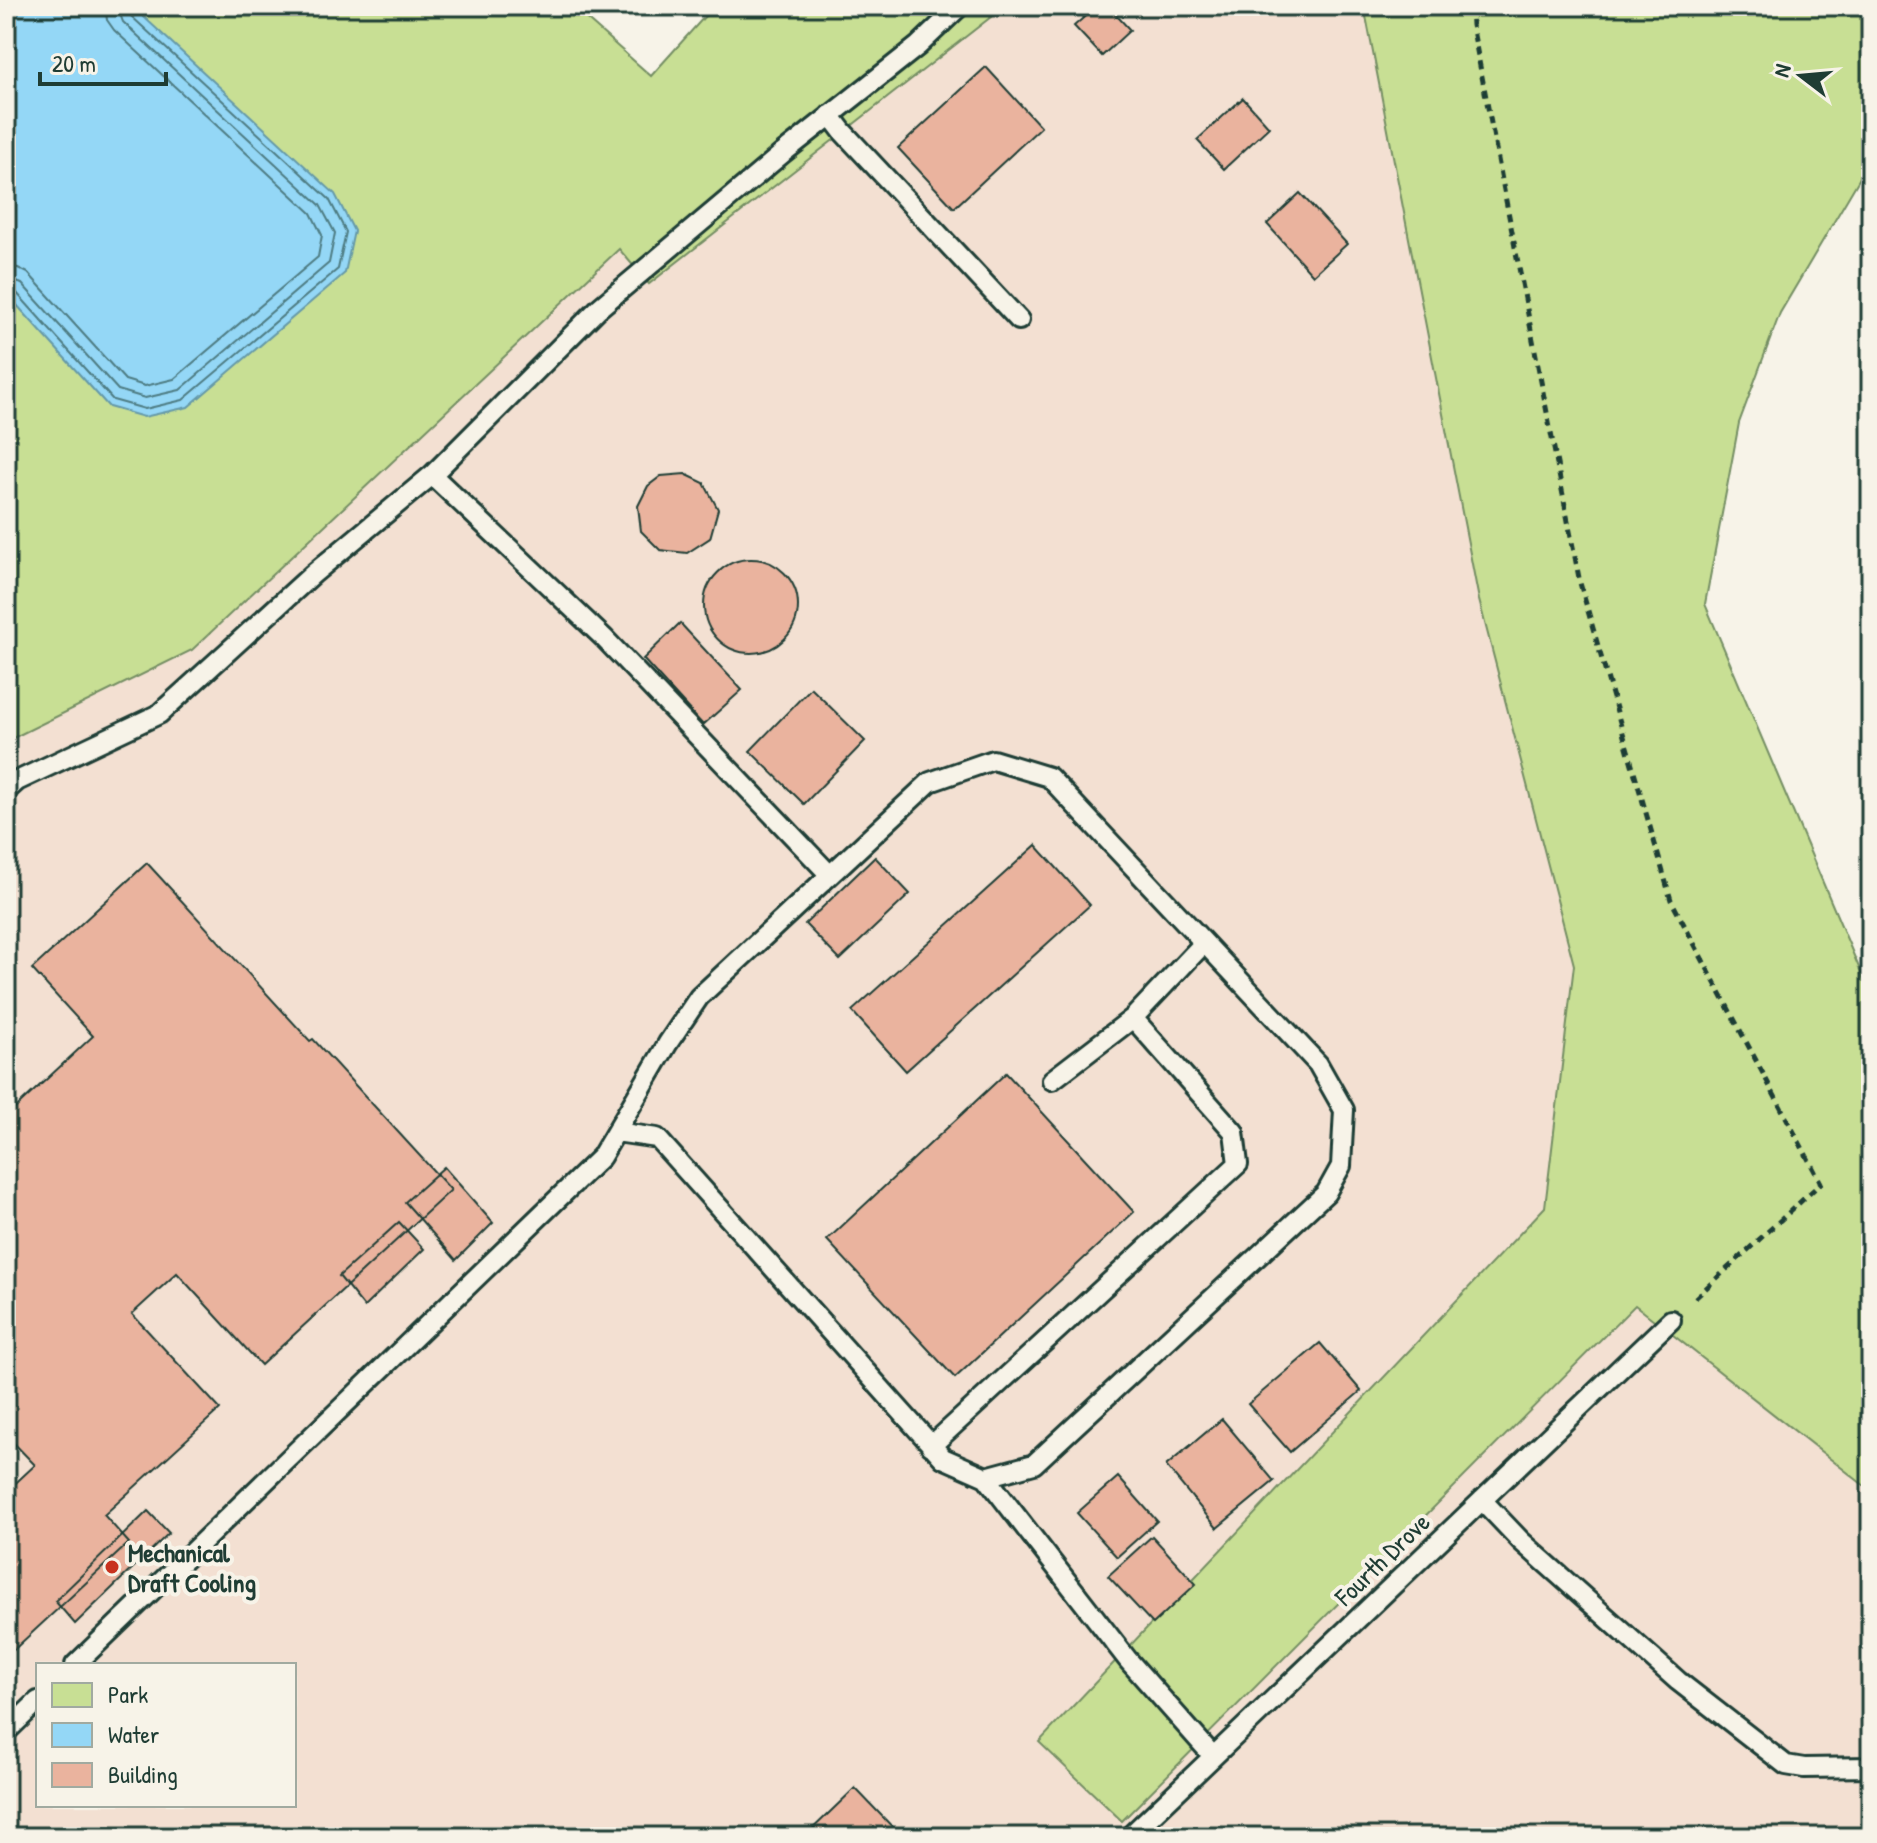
<svg xmlns="http://www.w3.org/2000/svg" width="1877" height="1843" viewBox="0 0 1877 1843" font-family="'Patrick Hand',sans-serif">
<style>
.built{fill:#f3e0d2;fill-rule:evenodd}
.green{fill:#c8df94;stroke:#748e64;stroke-width:2}
.water{fill:#94d7f6;stroke:#6599a8;stroke-width:2}
.lines{fill:none;stroke-linecap:round;stroke-linejoin:round}
.shore{stroke:#4e7b82;stroke-width:2}
.building{fill:#eab39e;stroke:#1f3d34;stroke-width:2}
.lane-casing{stroke:#1f3d34;stroke-width:24}
.path{stroke:#1f3d34;stroke-width:5;stroke-dasharray:8 6;stroke-linecap:butt}
.lane{stroke:#f7f3e8;stroke-width:18}
.poi-dot{fill:#c8321e;stroke:#f7f3e8;stroke-width:3}
.labels{text-anchor:middle;dominant-baseline:central;stroke-width:8;stroke-linejoin:round;paint-order:stroke}
.poi-label{font-size:26px;font-weight:bold;fill:#1f3d34;stroke:#f7f3e8;text-anchor:start}
.street-label{font-size:26px;fill:#1f3d34;stroke:#f7f3e8}
</style>
<rect width="100%" height="100%" fill="#f7f3e8"/>
<filter id="ink" filterUnits="userSpaceOnUse"><feTurbulence type="fractalNoise" baseFrequency=".0125" numOctaves="2"/><feDisplacementMap in="SourceGraphic" scale="16" xChannelSelector="R" yChannelSelector="G"/><feConvolveMatrix kernelMatrix="1 2 1 2 8 2 1 2 1" color-interpolation-filters="sRGB"/></filter>
<g filter="url(#ink)">
<path class="built" d="M1005,6h359l115,594 95,365 -29,242 -506,535 84,78 512,-515 236,185v347h-1865v-1103l5,5 181,-89 428,-402 30,36zM38,1665h256v140h-256z"/>
<path class="green" d="M6,6h566l79,70 63,-70h291l-356,278 -30,-35 -427,401 -181,89 -5,-5z
M1364,6h507v153l-91,154 -41,110 -34,181 166,392v495l-236,-186 -513,516 -83,-79 506,-535 29,-242 -95,-365z"/>
<path class="water" d="M6,6h126l203,188 19,37 -9,42 -157,134 -44,10 -35,-10 -103,-114z"/>
<g class="lines">
<path class="shore" d="M6,266l12,2 10,5 97,107 20,6 29,-7 144,-122 4,-22 -11,-22 -197,-183 -7,-10 -2,-14
M6,278l16,6 96,106 27,8 35,-8 149,-127 6,-30 -15,-28 -197,-183 -6,-16
M6,288l9,3 98,109 32,9 38,-9 155,-131 8,-37 -17,-33 -199,-184 -3,-9"/>
</g>
<path class="building" d="M1097,6h11l22,24 -28,26 -28,-30z
M986,67l55,60 -87,81 -56,-60z
M1243,98l26,29 -45,42 -27,-29z
M1300,193l47,51 -34,31 -46,-51z
M685,474l19,9 14,26 -8,29 -23,15 -27,-3 -19,-19 -3,-25 10,-20 13,-10z
M704 606a47 47 0 1 1 94 0a47 47 0 1 1-94 0Z
M680,623l62,67 -39,35 -60,-66z
M811,688l54,53 -61,63 -54,-53z
M1036,845l54,60 -184,166 -54,-60z
M875,857l35,37 -70,66 -35,-36z
M147,863l163,178 3,-2 138,151 -190,175 -84,-92 -45,41 88,95 -116,106 25,28 -123,114v-165l29,-27 -29,-30v-318l87,-81 -61,-67z
M1006,1073l128,139 -179,166 -128,-138z
M444,1167l49,56 -37,37 -51,-58z
M399,1222l25,27 -60,58 -25,-31z
M1320,1343l41,48 -71,61 -42,-48z
M1222,1419l52,62 -57,47 -51,-62z
M1118,1477l39,44 -40,36 -40,-44z
M148,1511l21,22 -94,91 -20,-23z
M1152,1536l44,48 -43,40 -45,-48z
M855,1788l47,49h-98z"/>
<g class="lines">
<g class="lane-casing">
<path id="lane" d="M830,115l13,17 176,188
M432,475l167,-167 184,-155 135,-107 42,-40
M6,791l11,-10 142,-67 154,-140 119,-99 172,163 226,237
M1052,1080l81,-62 71,-75
M931,1446l307,-282 -4,-32 -101,-114
M986,1477l142,183 85,96
M1482,1500l39,41 157,140 108,84 18,3 67,-1
M75,1665l526,-508 67,-114 31,-46 231,-215 63,-22 56,17 269,287 26,46 -3,56 -15,27 -292,271 -48,13 -43,-19 -286,-320 -41,-6
M6,1732l32,-31
M1129,1837l542,-517"/>
</g>
<path class="path" d="M1471,6l1,19 108,558 91,317 150,283 -128,117"/>
<use href="#lane" class="lane"/>
</g>
</g>
<circle class="poi-dot" cx="112" cy="1567" r="8"/>
<g class="labels">
<g class="poi-label">
<text x="128" y="1552">Mechanical<tspan x="128" dy="30">Draft Cooling</tspan></text>
</g>
<g class="street-label">
<text transform="translate(1382 1559) rotate(-44)">Fourth Drove</text>
</g>
</g>
<rect width="1877" height="1843" fill="none" stroke="#f7f3e8" stroke-width="32"/>
<rect x="16" y="16" width="1845" height="1811" fill="none" stroke="#1f3d34" stroke-width="3" filter="url(#ink)"/>
<rect x="36" y="1663" width="260" height="144" fill="#f7f3e8" stroke="#a1aaa0" stroke-width="2"/>
<rect x="52" y="1683" width="40" height="24" fill="#c8df94" stroke="#a1aaa0" stroke-width="2"/>
<text x="108" y="1703" font-size="24" fill="#1f3d34">Park</text>
<rect x="52" y="1723" width="40" height="24" fill="#94d7f6" stroke="#a1aaa0" stroke-width="2"/>
<text x="108" y="1743" font-size="24" fill="#1f3d34">Water</text>
<rect x="52" y="1763" width="40" height="24" fill="#eab39e" stroke="#a1aaa0" stroke-width="2"/>
<text x="108" y="1783" font-size="24" fill="#1f3d34">Building</text>
<g transform="translate(1801 76) rotate(286)" stroke="#f7f3e8" stroke-width="6" paint-order="stroke">
<path d="M0-6L14 30L0 20L-14 30Z" fill="#1f3d34"/>
<text y="-12" font-size="22" font-weight="bold" text-anchor="middle" fill="#1f3d34">N</text>
</g>
<path d="M40 72v12h126v-12" fill="none" stroke="#1f3d34" stroke-width="4"/>
<text x="52" y="72" font-size="24" fill="#1f3d34" stroke="#f7f3e8" stroke-width="6" paint-order="stroke">20 m</text>
</svg>
